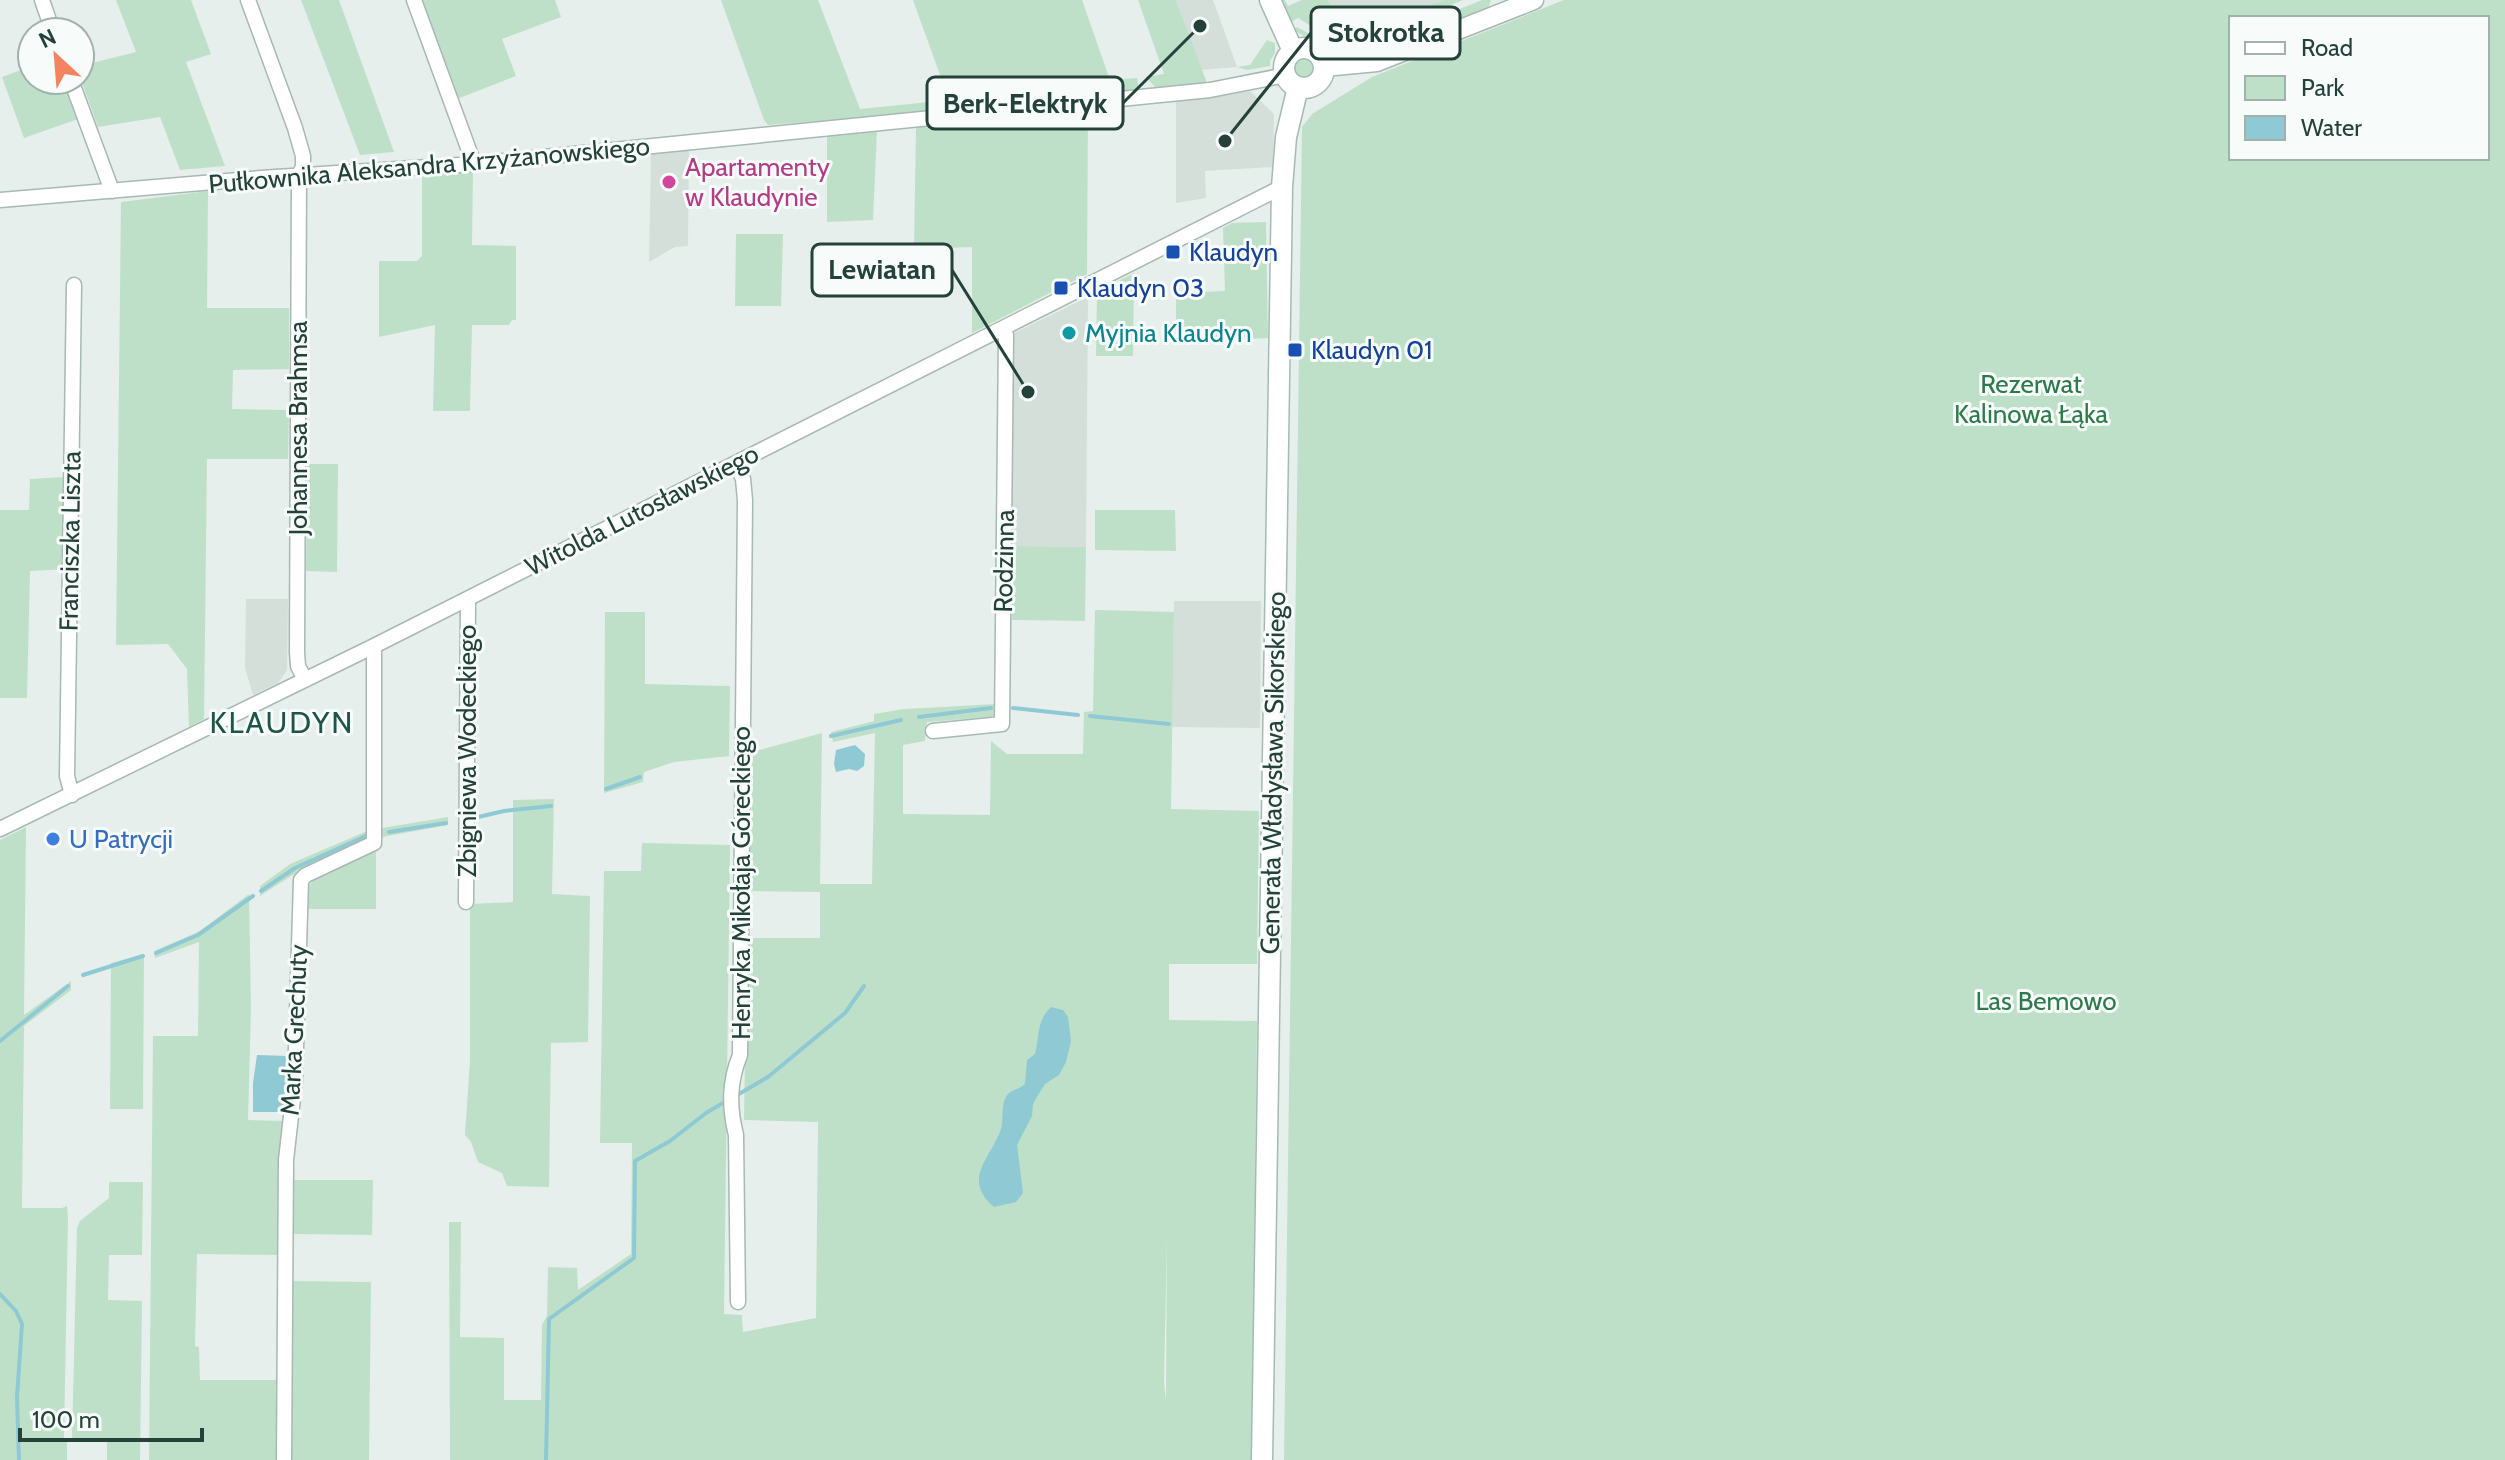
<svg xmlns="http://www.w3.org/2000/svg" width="2505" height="1460" viewBox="0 0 2505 1460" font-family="Cabin,sans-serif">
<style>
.built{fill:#d4dfda}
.green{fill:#bfe0c8;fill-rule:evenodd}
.water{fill:#8ec9d4}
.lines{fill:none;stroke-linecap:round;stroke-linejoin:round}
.stream{stroke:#8ec9d4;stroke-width:4}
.minor-casing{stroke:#a8b8b2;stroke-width:17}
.tertiary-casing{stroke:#a8b8b2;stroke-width:21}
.secondary-casing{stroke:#a4bbb3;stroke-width:23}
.minor{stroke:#fff;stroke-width:14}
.tertiary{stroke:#fff;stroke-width:18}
.secondary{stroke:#fff;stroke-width:20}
.hotel-dot{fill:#d1479c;stroke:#f7fbf9;stroke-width:3}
.transit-dot{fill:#1a4fb4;stroke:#f7fbf9;stroke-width:3}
.culture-dot{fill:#0f9aa8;stroke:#f7fbf9;stroke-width:3}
.shop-dot{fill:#3f7fe0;stroke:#f7fbf9;stroke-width:3}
.labels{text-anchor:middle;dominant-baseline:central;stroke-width:6;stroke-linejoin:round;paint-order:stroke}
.street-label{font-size:26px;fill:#24423a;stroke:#f7fbf9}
.hotel-label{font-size:26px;fill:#b23c85;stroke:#f7fbf9;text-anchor:start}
.transit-label{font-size:26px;fill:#164399;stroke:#f7fbf9;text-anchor:start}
.culture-label{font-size:26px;fill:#0d838f;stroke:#f7fbf9;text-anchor:start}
.park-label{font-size:26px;fill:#2d7a4b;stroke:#f7fbf9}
.shop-label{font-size:26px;fill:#366cbe;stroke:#f7fbf9;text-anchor:start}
.quarter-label{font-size:30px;letter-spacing:2px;fill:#1f5548;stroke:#f7fbf9}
.leader{fill:none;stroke:#24423a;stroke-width:3}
.callout-dot{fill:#24423a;stroke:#f7fbf9;stroke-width:3}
.callout{fill:#f7fbf9;stroke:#24423a;stroke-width:3}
.callout-label{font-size:28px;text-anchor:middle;font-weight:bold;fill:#24423a}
</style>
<rect width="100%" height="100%" fill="#e6efeb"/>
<path class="built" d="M1176,0h37l24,67 -36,3z
M1328,0h116l-59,23 -46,4z
M1250,91l24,23 -1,53 -68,4 1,27 -30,5v-102z
M689,149l-1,97 -13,1 -26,15 2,-109z
M1088,297l-2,250 -74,-1v-212z
M246,599h42l-1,71 -9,13 -25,12 -8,-27z
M1174,601h87l-1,127 -88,-1z"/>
<path class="green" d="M116,0h75l20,54 -25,8 39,104 -45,4 -20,-53 -62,10 -18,-50v-11l56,-14z
M301,0h38l55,152 -34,3z
M420,0h135l6,17 -59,22 14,37 -59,23z
M721,0h97l42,109 89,-9 -36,-100h169l28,80 27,-2 2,12 -278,28 -93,7 -4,-5z
M1138,0h38l31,83 -51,5 -10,-11 18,-3z
M1280,0h5l3,6 14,-6h26l12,27 45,-4 59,-23h19l-112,46h-7l-46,-28 -7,4z
M1482,0h9l-3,9 -4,4 -47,12 -2,-3 -26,11 -1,-3z
M1564,0h941v1460h-1221l18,-1333 10,-13 60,-37zM2231,18h256v140h-256z
M1297,27l41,22 3,8c-10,-3 -14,-10 -23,-15 -9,-5 -16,-5 -24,-13z
M1267,40l8,3v10l-5,8v5l-23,4 -10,-3 13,-2z
M1291 67a13 13 0 1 1 26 0a13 13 0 1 1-26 0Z
M32,66v14h32l14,39 -54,19 -22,-61z
M1088,109l-1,165 -115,59v-86l-58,2 2,-122z
M877,131l-4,89 -46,2v-87z
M473,172l-1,73 44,1v74h-4l-3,5h-37l-2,86h-37l2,-86 -56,12v-76h38l5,-5v-81z
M208,191l-1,117h82v61l-56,1 -1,39 57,1 -1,49h-81l-3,260 -15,8 -2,-58 -19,-25 -52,1 5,-443z
M1266,222l2,116 -92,4v-49l49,-2 -2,-63 9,-5z
M736,234h47l-2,72h-46z
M1134,273l-1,83h-37l1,-64z
M307,464h31l-1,108 -31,-1z
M66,477v92l-36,2 -3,127h-27v-188h29l1,-31z
M1095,510h80l1,41 -81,-1z
M1012,546l74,1 -1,74 -73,-1z
M1095,610l79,2 -3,197 88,2 -2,153h-88v56l88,1 -5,439h-802l-1,-238h12l-1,115 44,1v62h37l1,-75 5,-9 1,-49 29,1 1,22 53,-36 1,-111h-32l4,-272h37l1,-28 88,2 -6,469 18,1 1,17 73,-14 2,-196 -74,-2 3,-182h73v-46l-73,-1 1,-49h3l1,-90 70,-19 -2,151h52l3,-151 -42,9 -2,-10 43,-11v-7l30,-5 92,-5 -2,12 -5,1 -62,5 -2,19 -22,4v69l87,1 1,-74 16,13h76l1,-42 9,-1zM1167,1236l-1,164v1l-2,-19z
M605,612h40v72l85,2 -1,70 -55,6 -30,10 -1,10 -39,11z
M554,799l-2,95 38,2 -2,146 -37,1 -2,144 -42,-1 -5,-13 -24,-11 -7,-20 -6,-7 5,-75v-156l43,-2v-102z
M448,817v8l-71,13 -1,-9z
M26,827l-2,188 47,-34v9l-47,36 -2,182h40l5,-2 1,10 -4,224 3,1v19h-67v-620z
M367,831v10l-76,35 -31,20v-10l30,-22z
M376,851v58h-71v-17l9,-14z
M249,894l2,115 -3,111 36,1 -6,134 -81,-1 -2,92 4,1 1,33h77v80h-128l4,-424h45l1,-94 -44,16 -1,-7 46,-20z
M144,954l-1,155h-33l1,-146z
M292,1180h81l-1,55 -79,-1z
M109,1182h34l-1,73h-33l-1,45 34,1 -2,159h-33v-19h-35l5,-213 3,-7 29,-23z
M292,1281l79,1 -2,178h-78z"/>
<path class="water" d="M855,745l10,9 -1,12 -7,5 -8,-2 -13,3 -2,-8 2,-14z
M1051,1007l12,3 5,7 3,24 -5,21 -7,13 -14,9 -7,11 -5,9 -1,12 -15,29 6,48 -7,9 -22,5c-33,-28 -3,-49 7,-78 3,-10 -1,-28 8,-36 5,-4 11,-4 16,-9l2,-24 8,-6c5,-19 1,-32 16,-47z
M257,1055l31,1 -4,56h-31v-29z"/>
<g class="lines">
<path class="stream" d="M1013,708l65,7
M1090,716l79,8
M919,717l72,-9
M831,736l70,-16
M606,789l34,-12
M474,818l30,-7 47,-5
M389,832l57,-9
M261,891l34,-23 73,-33
M156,953l42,-18 55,-39
M83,975l60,-19
M0,1041l68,-55
M739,1094l29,-17 77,-64 19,-27
M0,1294l16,17 6,13 -5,73 2,63
M546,1460l3,-141 85,-61 1,-97 35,-20 36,-28 17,-10"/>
<g class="minor-casing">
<path id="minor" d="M42,0l11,32
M248,0l47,128 8,28v11l-4,8 -2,477 1,14 7,14
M414,0l60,164
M71,80l41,111
M0,200l261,-22 213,-14 736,-74 76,-15
M736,463l7,16 2,21 -5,555c-11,27 -11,52 -4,80l2,167
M933,731l69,-7 4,-389 -3,-6
M72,795l-5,-19 7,-491
M0,829l374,-183 908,-459
M466,902l2,-303
M284,1460l2,-300 9,-79 6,-201 5,-5 68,-32v-197"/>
</g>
<g class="tertiary-casing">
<path id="tertiary" d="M1324,67l53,-5 157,-62"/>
</g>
<g class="secondary-casing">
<path id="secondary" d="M1270,0l23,51
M1284 68a20 20 0 1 1 40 0a20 20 0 1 1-40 0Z
M1262,1460l20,-1273 4,-50 12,-50"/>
</g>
<use href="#minor" class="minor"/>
<use href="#tertiary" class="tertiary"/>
<use href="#secondary" class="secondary"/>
</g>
<circle class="hotel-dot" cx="669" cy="182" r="8"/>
<g class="transit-dot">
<rect x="1165" y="244" width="16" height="16" rx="4"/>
<rect x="1053" y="280" width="16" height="16" rx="4"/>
<rect x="1287" y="342" width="16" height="16" rx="4"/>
</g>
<circle class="culture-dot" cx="1069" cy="333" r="8"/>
<circle class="shop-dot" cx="53" cy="839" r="8"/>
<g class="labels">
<g class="street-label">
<text transform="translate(429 165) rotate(-5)">Pułkownika Aleksandra Krzyżanowskiego</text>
<text transform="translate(298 428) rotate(-90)">Johannesa Brahmsa</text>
<text transform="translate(642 510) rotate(-27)">Witolda Lutosławskiego</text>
<text transform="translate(70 541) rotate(-89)">Franciszka Liszta</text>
<text transform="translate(1004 561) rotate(-89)">Rodzinna</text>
<text transform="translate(467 751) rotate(-90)">Zbigniewa Wodeckiego</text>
<text transform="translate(1273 773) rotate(-89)">Generała Władysława Sikorskiego</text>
<text transform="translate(741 883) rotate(-90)">Henryka Mikołaja Góreckiego</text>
<text transform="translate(294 1030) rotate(-87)">Marka Grechuty</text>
</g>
<g class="hotel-label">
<text x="685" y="167">Apartamenty<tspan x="685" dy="30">w Klaudynie</tspan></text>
</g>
<g class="transit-label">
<text x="1189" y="252">Klaudyn</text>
<text x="1077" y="288">Klaudyn 03</text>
<text x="1311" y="350">Klaudyn 01</text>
</g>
<g class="culture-label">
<text x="1085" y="333">Myjnia Klaudyn</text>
</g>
<g class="park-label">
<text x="2031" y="384">Rezerwat<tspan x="2031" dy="30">Kalinowa Łąka</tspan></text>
<text x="2046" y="1001">Las Bemowo</text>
</g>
<g class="shop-label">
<text x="69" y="839">U Patrycji</text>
</g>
<g class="quarter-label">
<text x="282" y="722">KLAUDYN</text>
</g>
</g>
<path class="leader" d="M1225 141L1311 33M1200 26L1123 103M1028 392L952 270"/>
<g class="callout-dot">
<circle cx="1225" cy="141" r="8"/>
<circle cx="1200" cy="26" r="8"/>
<circle cx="1028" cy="392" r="8"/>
</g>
<g class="callout">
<rect x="1311" y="7" width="149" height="52" rx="8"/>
<rect x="927" y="77" width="196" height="52" rx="8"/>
<rect x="812" y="244" width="140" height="52" rx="8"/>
</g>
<g class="callout-label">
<text x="1386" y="42">Stokrotka</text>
<text x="1025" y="113">Berk-Elektryk</text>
<text x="882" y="279">Lewiatan</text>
</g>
<rect x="2229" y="16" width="260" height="144" fill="#f7fbf9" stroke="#a3b1ad" stroke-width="2"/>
<rect x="2245" y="42" width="40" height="12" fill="#ffffff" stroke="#a3b1ad" stroke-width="2"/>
<text x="2301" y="56" font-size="24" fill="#24423a">Road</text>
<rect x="2245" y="76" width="40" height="24" fill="#bfe0c8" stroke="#a3b1ad" stroke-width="2"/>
<text x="2301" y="96" font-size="24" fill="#24423a">Park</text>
<rect x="2245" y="116" width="40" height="24" fill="#8ec9d4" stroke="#a3b1ad" stroke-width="2"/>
<text x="2301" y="136" font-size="24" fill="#24423a">Water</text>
<g transform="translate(56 56) rotate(334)"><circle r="38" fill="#f7fbf9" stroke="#a3b1ad" stroke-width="2"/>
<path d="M0-6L14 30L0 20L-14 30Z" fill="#f4845f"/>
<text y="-12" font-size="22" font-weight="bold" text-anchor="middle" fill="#24423a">N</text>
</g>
<path d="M20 1428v12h182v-12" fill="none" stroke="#24423a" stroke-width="4"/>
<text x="32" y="1428" font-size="24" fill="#24423a" stroke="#f7fbf9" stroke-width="6" paint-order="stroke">100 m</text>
</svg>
